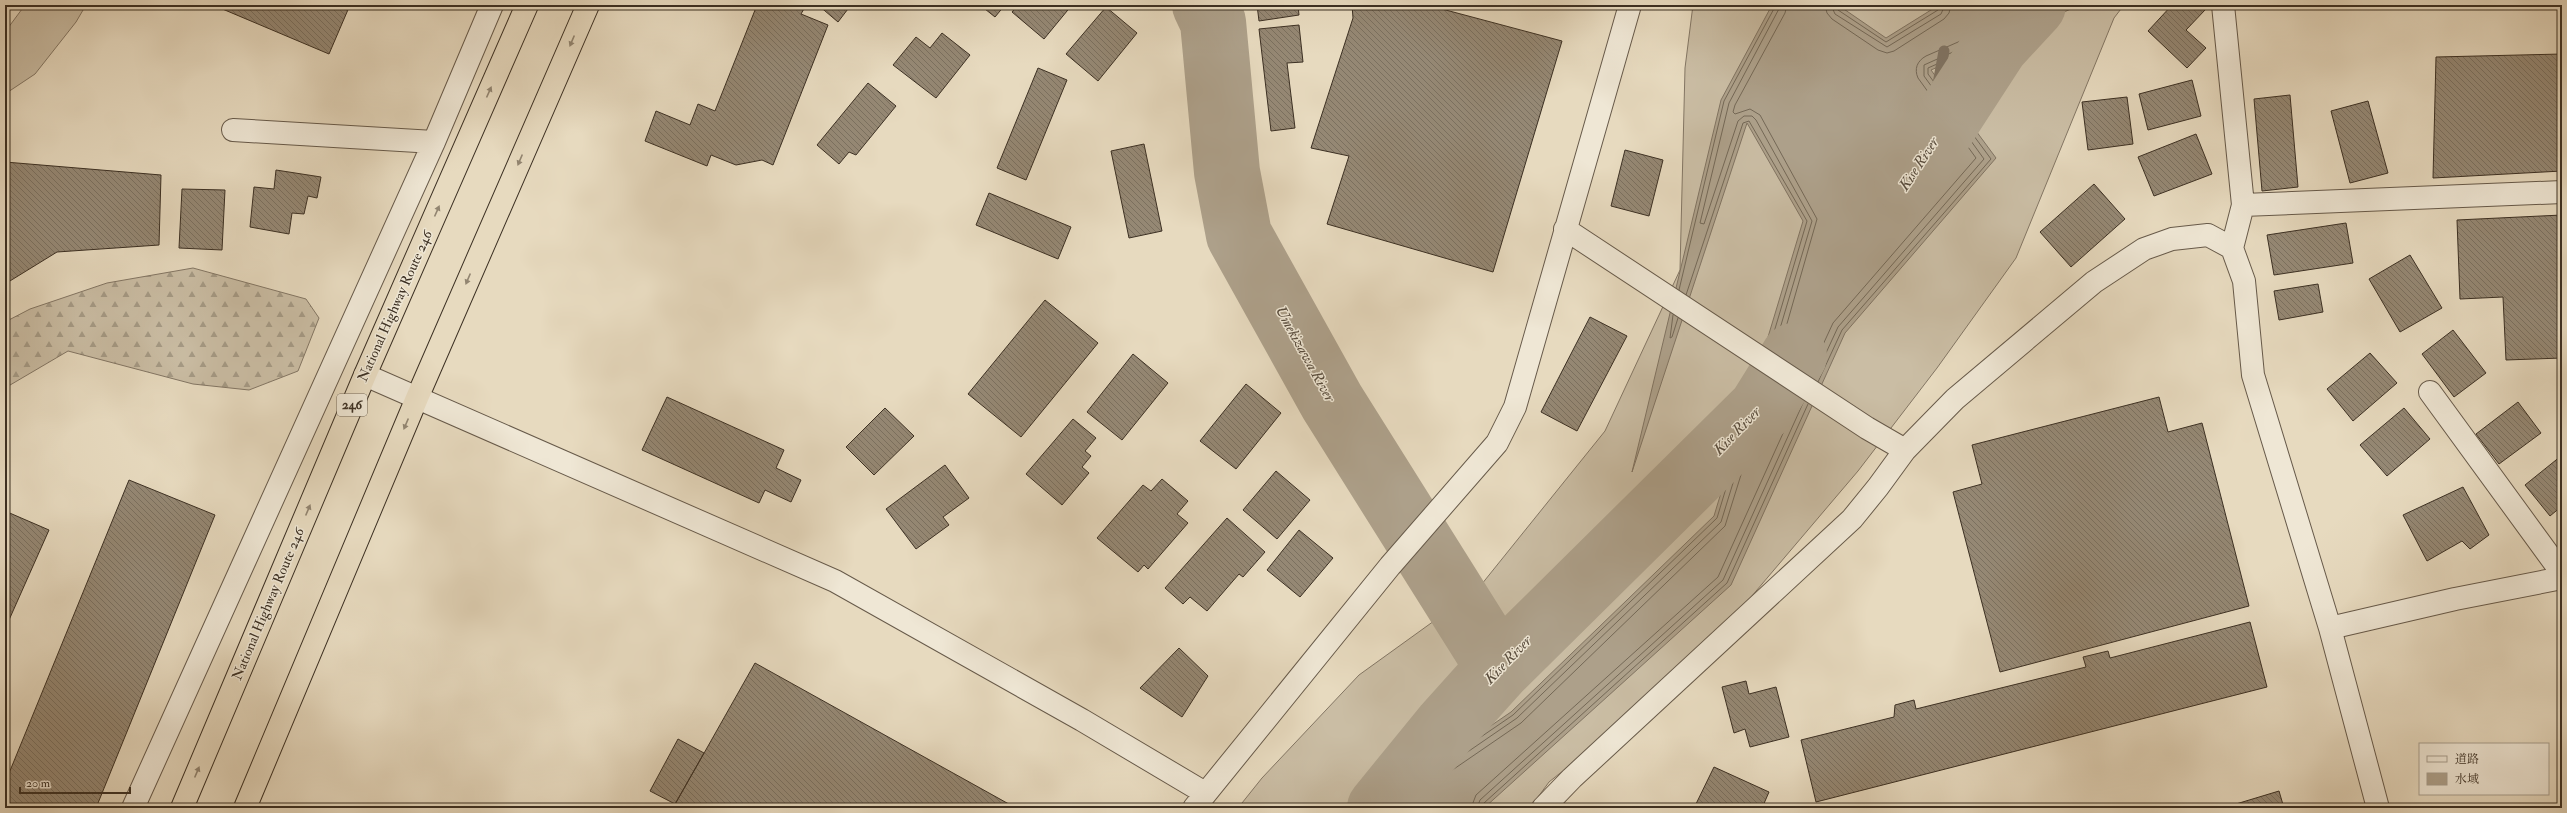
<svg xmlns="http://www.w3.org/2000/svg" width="2567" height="813" viewBox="0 0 2567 813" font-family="'IM FELL Double Pica','Noto Serif JP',serif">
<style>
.grass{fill:#cabda4;stroke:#837664}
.forest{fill:url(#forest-firs);stroke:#837664}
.water{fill:#ada08a;stroke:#807361}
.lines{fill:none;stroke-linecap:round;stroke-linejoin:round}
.shore{stroke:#746856;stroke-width:1}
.stream{stroke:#807361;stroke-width:11}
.river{stroke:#ada08a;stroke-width:66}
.building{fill:url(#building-back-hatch);stroke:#3c3023}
.minor-casing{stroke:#675a4a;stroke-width:24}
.highway-casing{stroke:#3c3023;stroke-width:24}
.minor{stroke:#efe7d5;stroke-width:22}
.highway{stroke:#e7dabf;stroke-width:22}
.oneway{fill:#928571}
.labels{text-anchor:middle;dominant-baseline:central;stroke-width:3;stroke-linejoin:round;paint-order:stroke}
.shield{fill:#efe7d5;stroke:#726758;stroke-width:1}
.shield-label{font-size:13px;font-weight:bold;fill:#3c3023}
.street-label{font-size:14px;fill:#3c3023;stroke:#efe7d5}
.water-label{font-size:15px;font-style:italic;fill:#584c3d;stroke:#efe7d5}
</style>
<defs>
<pattern id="forest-firs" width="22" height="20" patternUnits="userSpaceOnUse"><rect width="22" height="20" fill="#cabda4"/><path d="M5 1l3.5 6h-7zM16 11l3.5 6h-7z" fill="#a59a85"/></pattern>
<pattern id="building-back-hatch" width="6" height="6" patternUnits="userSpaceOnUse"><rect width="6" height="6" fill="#958874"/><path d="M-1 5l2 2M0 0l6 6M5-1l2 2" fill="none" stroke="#7b705f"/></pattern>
</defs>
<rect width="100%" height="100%" fill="#e7dabf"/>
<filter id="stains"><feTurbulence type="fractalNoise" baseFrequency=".005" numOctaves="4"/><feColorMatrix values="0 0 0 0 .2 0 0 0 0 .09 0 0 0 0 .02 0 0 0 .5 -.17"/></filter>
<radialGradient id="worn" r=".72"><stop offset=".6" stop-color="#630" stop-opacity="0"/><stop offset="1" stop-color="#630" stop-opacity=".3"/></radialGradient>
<path class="grass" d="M25,5h61l-10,17 -41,52 -30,20v-62z
M1693,5h431l-10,13 -98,240 -79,110 -79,103 -169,199 -140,112 -19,26h-292l24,-30 97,-103 118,-85 128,-159 75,-161 5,-202z"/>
<path class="forest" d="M193,268l113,31 13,19 -21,53 -49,19 -56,-6 -125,-33 -63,37v-66l25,-13 77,-26z"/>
<path class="water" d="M1772,5h66l48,33 53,-33h141l-149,65 65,88 -151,175 -114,252 -247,223h-114l141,-96 203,-196 89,-295 -56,-98 -115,349 89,-372z"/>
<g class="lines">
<path class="shore" d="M1825,5l2,8 5,6 46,31 9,3 7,-2 50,-32 5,-6 2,-8
M1831,5l4,9 52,33 54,-33 4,-9
M1836,5l2,5 48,32 52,-32 2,-5
M1679,290l45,-189 52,-96
M1686,295l57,-172 6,-2 58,100 -38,128
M1673,315l-3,23 2,-1 6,-19
M1773,352l39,-131 -56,-101 -4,-4h-8l-6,5 -34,103 -4,-1 29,-120 52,-98
M1778,355l39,-136 -57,-104 -10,-6 -15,5 -2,-2 2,-7 50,-92 2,-8
M1809,375l24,-52 143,-165 -58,-80c-4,-9 -1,-17 8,-22l117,-51
M1814,379l24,-52 146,-168 -60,-83v-11l134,-60
M1818,382l24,-52 149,-171 -63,-85v-6l142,-63
M1377,808l136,-93 204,-197 44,-145
M1386,808l131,-90 204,-196 45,-146
M1397,808l124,-85 204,-197 46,-147
M1471,808l5,-13 242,-218 81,-179
M1477,808l3,-8 243,-220 81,-179
M1482,808l2,-5 243,-220 81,-179"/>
<path class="stream" d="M1936,95l8,-44"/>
<path class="river" d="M1205,5l8,17 14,150 12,63 93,167 167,266
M1907,182l89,-137 37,-40
M1380,808l66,-81 53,-59 262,-259 33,-53"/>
</g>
<path class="building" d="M213,5h137l-21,49z
M757,5h43l5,2 -4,7 27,11 -55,140 -11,-5 -26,5 -25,-10 -4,11 -62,-25 11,-30 34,14 8,-21 17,7z
M818,5h33l-13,17z
M980,5h25l-10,12z
M1018,5h54l-28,34 -32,-27z
M1257,5h41l1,10 -40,6z
M1352,5h75l135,36 -69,231 -166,-48 22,-68 -38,-8 42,-130z
M2172,5h28l5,5 -19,20 20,18 -19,20 -39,-37z
M1106,7l31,26 -39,48 -32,-27z
M1299,25l4,37 -16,1 8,65 -24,3 -12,-102z
M942,33l28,22 -34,43 -43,-33 23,-28 14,11z
M2562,54v117l-129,7 3,-121z
M1038,68l29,12 -41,100 -29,-12z
M2192,80l9,36 -53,14 -9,-36z
M868,83l28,23 -40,49 -7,-3 -10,12 -22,-19z
M2290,95l8,92 -36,4 -8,-92z
M2127,97l6,47 -45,6 -6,-48z
M2368,101l20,72 -38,10 -19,-72z
M2196,134l16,40 -58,22 -16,-39z
M1144,144l18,87 -33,7 -18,-87z
M1625,150l38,10 -14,56 -38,-10z
M5,162l156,13 -2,70 -102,7 -52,32z
M276,170l45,7 -4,21 -9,-2 -4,18 -12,-1 -3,21 -39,-7 4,-40 20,2z
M2094,184l31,35 -54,48 -31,-35z
M182,189l43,1 -3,60 -43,-2z
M989,193l82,34 -13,32 -82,-34z
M2562,215v143l-56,2 -3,-63 -43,2 -3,-79z
M2346,223l7,40 -79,12 -7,-40z
M2410,255l32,53 -42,24 -31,-53z
M2318,284l5,28 -44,8 -5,-29z
M1045,300l53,43 -77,94 -53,-43z
M1590,317l37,19 -50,95 -36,-19z
M2453,330l33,43 -32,24 -32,-43z
M2370,353l27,30 -44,38 -26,-32z
M1133,354l35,29 -46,57 -35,-28z
M1246,384l35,29 -45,56 -36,-28z
M667,397l117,53 -8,18 25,12 -10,22 -26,-12 -6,13 -117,-53z
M2159,397l9,35 34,-9 47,183 -249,66 -47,-180 29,-8 -10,-39z
M2518,402l23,31 -42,31 -23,-30z
M885,408l29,28 -40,39 -28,-28z
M2404,408l26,31 -43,37 -27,-31z
M1073,419l23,19 -11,13 6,5 -9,11 7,6 -27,32 -36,-31z
M2561,456l1,50 -12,10 -25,-31z
M945,465l24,33 -26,19 6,8 -33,24 -30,-40z
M1276,471l34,29 -33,39 -34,-29z
M1162,479l26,22 -11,13 11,9 -40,46 -4,-4 -6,7 -41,-34 46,-53 8,6z
M129,480l86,35 -119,293h-91v-25z
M2463,487l26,48 -19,14 -8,-8 -35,20 -24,-46z
M5,511l44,19 -44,99z
M1227,518l38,34 -22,25 -4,-3 -32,37 -17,-14 -7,7 -18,-16z
M1299,530l34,28 -33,39 -33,-27z
M2250,622l17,65 -451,115 -15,-62 93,-23 1,-12 19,-5 2,9 170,-42 -3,-10 25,-6 2,7z
M1179,648l29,28 -26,41 -42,-29z
M755,663l261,145h-343z
M1746,681l3,13 27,-7 13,50 -39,10 -5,-18 -11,4 -12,-46z
M678,739l26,14 -29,51 -25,-13z
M1714,767l55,25 -7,16h-68z
M2279,791l5,17h-47l-1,-4z"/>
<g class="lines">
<g class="minor-casing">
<path id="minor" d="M2223,5l20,200 -11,43
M233,130l201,12
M2243,205l319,-13
M1565,229l302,199 38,22 50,-51 139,-117 50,-33 28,-10 36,-4 24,13 12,33 9,94 77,253 48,180
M365,375l470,206 247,139 123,73
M2430,392l132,181
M2330,628l125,-29 107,-21
M133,808l301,-666 58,-137
M1194,808l196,-242 107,-123 18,-36 115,-402
M1543,808l29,-30 280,-259 26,-32 27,-37"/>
</g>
<g class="highway-casing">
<path id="highway" d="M182,808l183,-433 162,-370
M245,808l172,-410 171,-393"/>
</g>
<use href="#minor" class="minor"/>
<use href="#highway" class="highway"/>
</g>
<defs><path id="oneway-solid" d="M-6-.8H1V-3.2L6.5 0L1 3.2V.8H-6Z"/></defs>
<g class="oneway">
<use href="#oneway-solid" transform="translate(572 41) rotate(113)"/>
<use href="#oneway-solid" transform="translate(489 92) rotate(-66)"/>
<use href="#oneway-solid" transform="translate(520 160) rotate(113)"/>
<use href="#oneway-solid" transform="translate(437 211) rotate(-66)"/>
<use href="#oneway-solid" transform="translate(468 279) rotate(113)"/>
<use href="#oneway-solid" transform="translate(406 424) rotate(113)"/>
<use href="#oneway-solid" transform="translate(308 510) rotate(-67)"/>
<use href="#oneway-solid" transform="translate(197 772) rotate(-67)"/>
</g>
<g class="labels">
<rect class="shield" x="337" y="394" width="30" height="22" rx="3"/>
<g class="shield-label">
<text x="352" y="405">246</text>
</g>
<g class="street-label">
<text transform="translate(395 306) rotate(-66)">National Highway Route 246</text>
<text transform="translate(268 604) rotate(-67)">National Highway Route 246</text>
</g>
<g class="water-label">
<text transform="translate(1919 164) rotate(-57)">Kise River</text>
<text transform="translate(1305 354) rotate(61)">Umekizawa River</text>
<text transform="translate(1737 431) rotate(-46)">Kise River</text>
<text transform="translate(1508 660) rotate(-46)">Kise River</text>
</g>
</g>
<rect width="2567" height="813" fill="none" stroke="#e7dabf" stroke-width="20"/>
<rect x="6" y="6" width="2555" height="801" fill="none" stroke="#3c3023" stroke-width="2"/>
<rect x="10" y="10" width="2547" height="793" fill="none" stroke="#3c3023"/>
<rect x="2419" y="743" width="130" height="52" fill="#efe7d5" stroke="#a79e8e"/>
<rect x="2427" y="756" width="20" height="6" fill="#efe7d5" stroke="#a79e8e"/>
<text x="2455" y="763" font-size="12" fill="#3c3023">道路</text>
<rect x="2427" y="773" width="20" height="12" fill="#ada08a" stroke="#a79e8e"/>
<text x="2455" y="783" font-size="12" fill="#3c3023">水域</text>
<path d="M20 787v6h110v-6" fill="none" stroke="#3c3023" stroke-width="2"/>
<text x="26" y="787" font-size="12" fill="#3c3023" stroke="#efe7d5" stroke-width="3" paint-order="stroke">20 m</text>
<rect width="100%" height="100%" filter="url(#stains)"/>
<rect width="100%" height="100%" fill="url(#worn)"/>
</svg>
